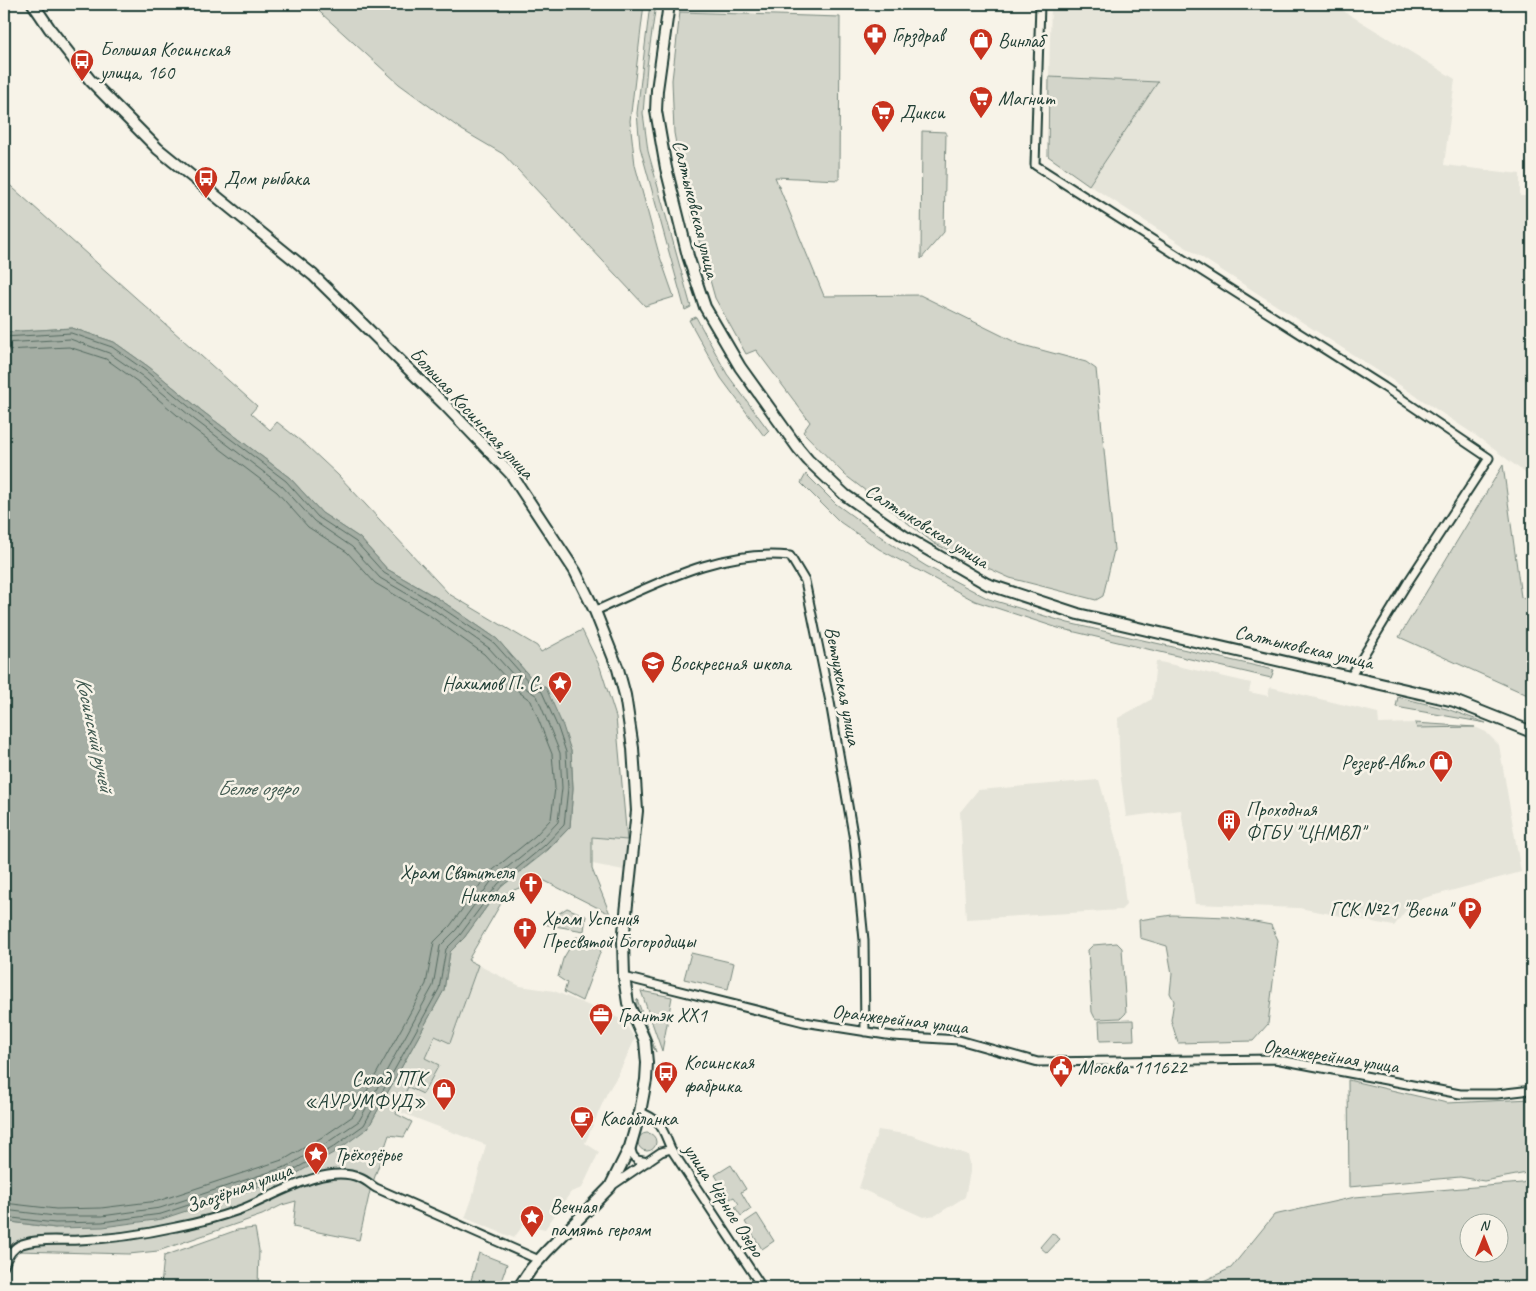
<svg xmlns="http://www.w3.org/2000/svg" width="1536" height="1291" viewBox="0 0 1536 1291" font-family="Caveat,sans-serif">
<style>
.built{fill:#e5e4d9}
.green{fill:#d3d5ca;stroke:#79897f;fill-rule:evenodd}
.water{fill:#a4ada3;stroke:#6f8077}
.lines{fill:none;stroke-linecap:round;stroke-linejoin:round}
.shore{stroke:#546a60;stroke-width:1}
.street-casing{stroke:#1f3d34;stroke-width:11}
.secondary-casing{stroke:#1f3d34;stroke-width:14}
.street{stroke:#f7f3e8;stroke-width:7}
.secondary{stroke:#f7f3e8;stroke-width:10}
.labels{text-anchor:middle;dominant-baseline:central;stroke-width:5;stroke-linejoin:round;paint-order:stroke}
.poi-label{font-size:20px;fill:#1f3d34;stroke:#f7f3e8;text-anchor:start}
.street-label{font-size:20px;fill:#1f3d34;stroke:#f7f3e8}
.water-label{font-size:21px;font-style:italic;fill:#405950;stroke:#f7f3e8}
</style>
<rect width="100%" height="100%" fill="#f7f3e8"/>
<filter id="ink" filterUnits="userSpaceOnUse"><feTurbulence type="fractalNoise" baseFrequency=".02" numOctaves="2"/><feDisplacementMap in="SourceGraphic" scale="10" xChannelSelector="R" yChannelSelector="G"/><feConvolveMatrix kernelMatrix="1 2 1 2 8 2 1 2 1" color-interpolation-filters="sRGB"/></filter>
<g filter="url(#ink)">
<path class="built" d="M1051,4h281l123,75 -11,86 76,9v22h12v282l-57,-43 -89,-59 -297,-191 68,-103 -108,-5z
M1156,661l95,22 -2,9 19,4 2,-9 108,26 1,11 36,-1 3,5 57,-1 11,5 13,13 22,127 -108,29 -19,25 -95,-18 -104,-4 -14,-94 -55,7 -6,-46 -2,-53 34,-19z
M1099,780l21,73 6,52 -5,5 -155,9 -6,-107 18,-22z
M592,837l35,3 -3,30 -32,-6z
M478,965l42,21 34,5 69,29 12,19 -17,36 -11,18 -22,50 14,9 -17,36 -11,4 -26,37 -21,-5 -10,14 -49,-20 7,-19 3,-13 11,-41 -89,-34 11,-24 16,7 1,-36 10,-22 15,6z
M878,1130l33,5 57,20 3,12 -6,30 -29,18 -13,2 -64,-29z"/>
<path class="green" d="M311,4h333l-14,117 5,44 24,89 15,43 -29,9 -142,-152 -41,-24 -63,-46z
M650,4h6l-9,62 -4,47 5,38 43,156 -6,3 -45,-163 -3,-34z
M680,12l160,5 -1,163 -64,-3 49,119 96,-1 99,49 67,18 10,7 18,181 -11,46 -7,4 -86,-22 -75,-34 -90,-69 -42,-43 7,-10 -54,-72 -10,4 -31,-56 -31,-111 -10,-54 -2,-53z
M1049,77l109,5 -69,103 -41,-29z
M922,131l24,1 -2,100 -23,27z
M4,180l253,226 -6,7 19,17 7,-8 30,24 31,29 111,119 88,52 4,6 41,-22 18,37 16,50 11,123 -35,-3v32l18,45 -69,-35 -34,14 -39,67 10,5 -28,78 -15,-7 -10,22 14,7 -16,29 -15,-7 -11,24 -1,3 16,8 -8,15 -15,-2 -19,56 -11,49 -66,-13 3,-26 -14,4 -20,10 -104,36 -29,3 -111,-3 -14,-5v-25l51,7 313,-100 76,-138 6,-38 14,-14 37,-51 47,-37 22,-23 3,-39 -2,-37 -25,-63 -14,-9 -35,-40 -58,-40 -52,-30 -27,-31 -38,-25 -32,-35 -88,-67 -53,-44 -35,-25 -42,-14 -68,4z
M696,317l31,57 42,57 -5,5 -43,-58 -32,-58z
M1503,465l18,132 11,5v95l-133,-60z
M806,474l30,30 55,40 35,22 63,33 79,24 206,47 -3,8 -213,-50 -83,-27 -96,-52 -39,-27 -39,-39z
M1398,697l49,12 39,14 -90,-16z
M1415,723l60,4 -58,1z
M567,908l19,8 -2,15 -41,-7z
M1172,915l56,2 43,8 7,15 -10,84 -15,17 -75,2 -7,-23 3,-19 -4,-8 2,-19 -5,-28 -27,-8 -1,-18z
M576,937l28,5 -22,59 -18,-9 3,-9 -9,-6 5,-18z
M1117,943l5,5 4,65 -5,5 -24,1 -2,-1 -3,-6 -4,-62 5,-5z
M691,953l43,10 -6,26 -44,-10z
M641,991l31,6 -10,54z
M637,999l19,53 -20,-36z
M1133,1020l1,20 -34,1 -1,-20z
M1348,1080l99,23 85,-4v73l-48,9 -24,-4 -111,10z
M638 1142a9 9 0 1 1 18 0a9 9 0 1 1-18 0Z
M731,1165l15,24 -5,3 10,17 -10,7 -6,-9 4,-3 -5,-7 -4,2 -15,-24z
M1532,1179v108h-341l40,-19 43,-53 81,-18 167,-14zM1468,1224h30v30h-30z
M757,1214l17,27 -12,8 -17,-27z
M255,1228l4,22 -1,37h-97l3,-31 73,-26z
M1052,1233l8,6 -13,14 -7,-6z
M479,1253l28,11 -8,23h-30z"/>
<path class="water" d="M72,328l42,14 35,25 53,44 88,67 32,35 38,25 27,31 52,30 58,40 35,40 14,9 17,38 8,25 2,37 -3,39 -22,22 -47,38 -37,51 -14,14 -6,38 -76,138 -33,24 -43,24 -130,43 -59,8 -48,1 -51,-7v-889z"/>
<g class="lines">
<path class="shore" d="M4,337l67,-4 41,14 34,24 53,44 87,66 32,36 38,25 28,31 52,31 58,39 35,39 13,10 16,36 8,24 2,36 -4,37 -20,21 -46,38 -38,51 -14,14 -7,40 -75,136 -32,23 -42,24 -129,42 -59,8 -47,1 -51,-6
M4,343l66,-4 39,14 33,23 53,44 87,66 32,35 38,26 28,31 53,31 56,39 35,39 13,9 23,57 2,35 -4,34 -18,19 -47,38 -37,51 -16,16 -7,40 -74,135 -31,21 -40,24 -128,42 -58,8h-47l-51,-6
M4,350l65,-3 37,12 32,23 52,44 87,66 31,35 39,25 28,31 54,32 55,39 35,38 12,9 21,53 3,34 -4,31 -16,17 -47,38 -38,52 -16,16 -8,42 -73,132 -29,20 -39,23 -127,42 -57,7 -45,1 -52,-6"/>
<g class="street-casing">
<path id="street" d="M1040,4l-5,161 349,222 105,71 -81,124 -57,94
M595,611c61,-27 126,-63 195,-55l15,25 25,121 24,138 10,100 1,92
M624,977l180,45 89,14 66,4 79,22 237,-3 185,35h37l35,-4
M640,1112c22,8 22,17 31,37l91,138
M630,1147l3,9 4,4 11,2
M610,1187l51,-35 10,-3
M4,1266c3,-9 8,-18 18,-22 17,-6 39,-3 57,-4 33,-1 65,-6 97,-13 21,-4 43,-10 63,-17 33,-12 86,-48 121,-32 6,2 11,7 16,10l163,72"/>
</g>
<g class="secondary-casing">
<path id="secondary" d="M33,4l17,25 40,51 68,69 155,126 131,129 67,70 64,97 20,40 23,58 7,26 8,53 4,63 -14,130 1,36 4,26 17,38 2,22 -1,17 -6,32 -10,35 -20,40 -63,64 -16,18 -12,18
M669,4l-12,86 -1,21 10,57 22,88 17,51 35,60 58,81 10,12 37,35 59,41 83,48 91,30 376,87 78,31"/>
</g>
<use href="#street" class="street"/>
<use href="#secondary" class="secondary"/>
</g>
</g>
<defs>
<g id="pharmacy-pin" transform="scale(1.25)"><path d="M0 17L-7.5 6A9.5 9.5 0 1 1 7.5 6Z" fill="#c8321e" stroke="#f7f3e8"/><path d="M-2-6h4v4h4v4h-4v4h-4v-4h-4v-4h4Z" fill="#fff"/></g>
<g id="shop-pin" transform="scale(1.25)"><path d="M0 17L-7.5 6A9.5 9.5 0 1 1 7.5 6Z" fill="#c8321e" stroke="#f7f3e8"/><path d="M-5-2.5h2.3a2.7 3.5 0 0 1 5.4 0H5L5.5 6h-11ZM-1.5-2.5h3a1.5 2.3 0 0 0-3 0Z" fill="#fff"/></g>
<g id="bus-pin" transform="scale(1.25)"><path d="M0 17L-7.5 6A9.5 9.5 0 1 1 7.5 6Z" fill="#c8321e" stroke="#f7f3e8"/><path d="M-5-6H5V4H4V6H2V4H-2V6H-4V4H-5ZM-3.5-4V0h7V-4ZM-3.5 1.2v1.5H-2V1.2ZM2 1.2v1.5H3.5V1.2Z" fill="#fff"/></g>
<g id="supermarket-pin" transform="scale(1.25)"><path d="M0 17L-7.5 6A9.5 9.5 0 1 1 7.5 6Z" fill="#c8321e" stroke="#f7f3e8"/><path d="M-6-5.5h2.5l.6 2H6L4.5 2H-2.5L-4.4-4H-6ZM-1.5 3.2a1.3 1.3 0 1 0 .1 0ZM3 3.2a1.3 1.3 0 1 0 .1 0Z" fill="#fff"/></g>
<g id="school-pin" transform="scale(1.25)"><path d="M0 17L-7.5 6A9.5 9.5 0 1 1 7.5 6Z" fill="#c8321e" stroke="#f7f3e8"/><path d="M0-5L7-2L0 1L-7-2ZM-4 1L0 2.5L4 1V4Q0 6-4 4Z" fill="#fff"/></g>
<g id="sight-pin" transform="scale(1.25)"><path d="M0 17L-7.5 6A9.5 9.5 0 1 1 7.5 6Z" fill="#c8321e" stroke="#f7f3e8"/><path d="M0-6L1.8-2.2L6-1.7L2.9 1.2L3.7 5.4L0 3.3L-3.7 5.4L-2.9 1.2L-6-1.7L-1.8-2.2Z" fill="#fff"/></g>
<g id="building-pin" transform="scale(1.25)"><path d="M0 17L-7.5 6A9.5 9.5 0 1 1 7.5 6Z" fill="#c8321e" stroke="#f7f3e8"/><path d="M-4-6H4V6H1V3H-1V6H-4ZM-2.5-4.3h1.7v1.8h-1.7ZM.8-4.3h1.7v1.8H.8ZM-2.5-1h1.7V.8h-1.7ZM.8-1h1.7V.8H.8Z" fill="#fff"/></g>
<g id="church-pin" transform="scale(1.25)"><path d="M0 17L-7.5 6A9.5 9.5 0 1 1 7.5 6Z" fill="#c8321e" stroke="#f7f3e8"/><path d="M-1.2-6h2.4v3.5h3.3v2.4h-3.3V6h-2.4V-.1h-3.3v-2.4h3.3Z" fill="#fff"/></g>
<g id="parking-pin" transform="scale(1.25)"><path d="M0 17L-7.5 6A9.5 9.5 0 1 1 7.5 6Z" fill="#c8321e" stroke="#f7f3e8"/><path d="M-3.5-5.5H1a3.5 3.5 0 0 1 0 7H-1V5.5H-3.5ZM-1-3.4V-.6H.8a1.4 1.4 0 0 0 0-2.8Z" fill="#fff"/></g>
<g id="office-pin" transform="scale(1.25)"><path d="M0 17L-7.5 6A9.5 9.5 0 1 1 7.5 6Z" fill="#c8321e" stroke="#f7f3e8"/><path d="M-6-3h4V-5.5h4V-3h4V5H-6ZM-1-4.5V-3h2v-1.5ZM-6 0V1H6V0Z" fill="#fff"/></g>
<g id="civic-pin" transform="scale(1.25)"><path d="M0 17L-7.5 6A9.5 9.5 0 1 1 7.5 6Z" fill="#c8321e" stroke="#f7f3e8"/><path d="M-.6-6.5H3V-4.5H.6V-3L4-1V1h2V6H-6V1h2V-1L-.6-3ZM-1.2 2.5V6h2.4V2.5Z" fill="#fff"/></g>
<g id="cafe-pin" transform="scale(1.25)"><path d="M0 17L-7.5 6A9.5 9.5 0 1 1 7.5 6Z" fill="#c8321e" stroke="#f7f3e8"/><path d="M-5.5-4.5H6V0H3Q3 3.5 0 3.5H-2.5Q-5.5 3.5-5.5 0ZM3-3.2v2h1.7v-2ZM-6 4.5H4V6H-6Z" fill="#fff"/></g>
</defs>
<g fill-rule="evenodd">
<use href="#pharmacy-pin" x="875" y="35"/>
<use href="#shop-pin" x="981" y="40"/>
<use href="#bus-pin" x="82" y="61"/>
<use href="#supermarket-pin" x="981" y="98"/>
<use href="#supermarket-pin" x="883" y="112"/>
<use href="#bus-pin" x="206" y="178"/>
<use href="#school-pin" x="653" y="663"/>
<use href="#sight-pin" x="560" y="683"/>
<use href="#shop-pin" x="1441" y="762"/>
<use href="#building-pin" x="1229" y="821"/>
<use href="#church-pin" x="531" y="884"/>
<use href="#parking-pin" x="1470" y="909"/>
<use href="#church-pin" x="525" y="929"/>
<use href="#office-pin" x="601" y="1015"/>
<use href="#civic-pin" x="1061" y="1067"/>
<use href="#bus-pin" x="666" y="1073"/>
<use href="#shop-pin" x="444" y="1090"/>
<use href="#cafe-pin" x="582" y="1118"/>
<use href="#sight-pin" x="316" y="1154"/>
<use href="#sight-pin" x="532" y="1217"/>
</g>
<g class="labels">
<g class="poi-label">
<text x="892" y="35">Горздрав</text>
<text x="998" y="40">Винлаб</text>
<text x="100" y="49">Большая Косинская<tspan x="100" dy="23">улица, 160</tspan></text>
<text x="998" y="98">Магнит</text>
<text x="900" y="112">Дикси</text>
<text x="224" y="178">Дом рыбака</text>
<text x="670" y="663">Воскресная школа</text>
<text x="542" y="683" text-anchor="end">Нахимов П. С.</text>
<text x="1424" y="762" text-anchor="end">Резерв-Авто</text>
<text x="1246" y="809">Проходная<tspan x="1246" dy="23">ФГБУ "ЦНМВЛ"</tspan></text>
<text x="514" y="872" text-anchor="end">Храм Святителя<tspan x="514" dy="23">Николая</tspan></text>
<text x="1452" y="909" text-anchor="end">ГСК №21 "Весна"</text>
<text x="542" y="918">Храм Успения<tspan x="542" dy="23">Пресвятой Богородицы</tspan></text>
<text x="618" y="1015">Грантэк ХХ1</text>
<text x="684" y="1062">Косинская<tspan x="684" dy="23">фабрика</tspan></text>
<text x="1078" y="1067">Москва 111622</text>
<text x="426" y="1078" text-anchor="end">Склад ПТК<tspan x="426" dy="23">«АУРУМФУД»</tspan></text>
<text x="600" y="1118">Касабланка</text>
<text x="334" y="1154">Трёхозёрье</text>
<text x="550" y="1206">Вечная<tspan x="550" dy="23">память героям</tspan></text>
</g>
<g class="street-label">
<text transform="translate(696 209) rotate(76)">Салтыковская улица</text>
<text transform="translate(472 413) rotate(47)">Большая Косинская улица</text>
<text transform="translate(927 526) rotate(32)">Салтыковская улица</text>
<text transform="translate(1304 647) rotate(13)">Салтыковская улица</text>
<text transform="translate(843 686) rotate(79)">Ветлужская улица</text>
<text transform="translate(900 1019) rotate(7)">Оранжерейная улица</text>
<text transform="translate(1331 1056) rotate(9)">Оранжерейная улица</text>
<text transform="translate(239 1188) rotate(-20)">Заозёрная улица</text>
<text transform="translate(724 1200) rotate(57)">улица Чёрное Озеро</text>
</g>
<g class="water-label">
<text transform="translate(95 734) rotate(78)">Косинский ручей</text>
<text x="257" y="788">Белое озеро</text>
</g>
</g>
<rect width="1536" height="1291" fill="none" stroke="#f7f3e8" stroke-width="20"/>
<rect x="10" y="10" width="1516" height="1271" fill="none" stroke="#1f3d34" stroke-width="2" filter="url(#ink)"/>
<g transform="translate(1484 1238)"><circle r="24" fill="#f7f3e8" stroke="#a1aaa0"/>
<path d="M0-4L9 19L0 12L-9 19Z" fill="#c8321e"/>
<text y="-8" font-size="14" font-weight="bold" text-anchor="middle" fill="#1f3d34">N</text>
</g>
</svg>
